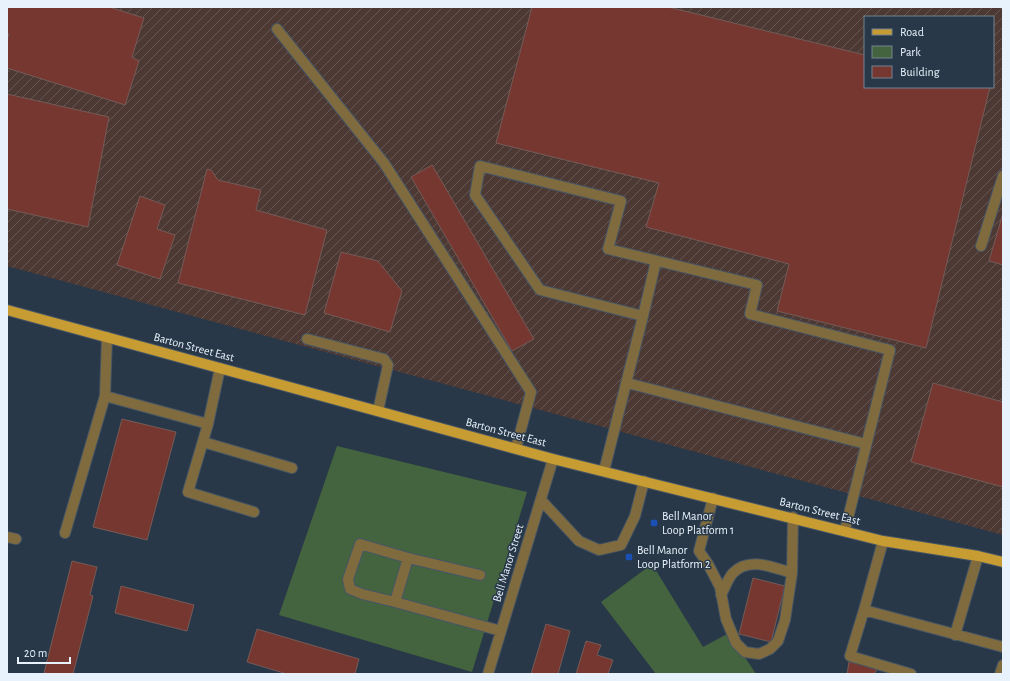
<svg xmlns="http://www.w3.org/2000/svg" width="1010" height="681" viewBox="0 0 1010 681" font-family="'Alegreya Sans',sans-serif">
<style>
.industrial{fill:url(#industrial-furrows);fill-rule:evenodd}
.green{fill:#44643f}
.building{fill:#773731;stroke:#745b57}
.lines{fill:none;stroke-linecap:round;stroke-linejoin:round}
.minor-casing{stroke:#475665;stroke-width:12}
.major-casing{stroke:#475665;stroke-width:12}
.minor{stroke:#7f6b3e;stroke-width:10}
.major{stroke:#c79c33;stroke-width:10}
.transit-dot{fill:#1a4fb4;stroke:#283848;stroke-width:1.5}
.labels{text-anchor:middle;dominant-baseline:central;stroke-width:3;stroke-linejoin:round;paint-order:stroke}
.street-label{font-size:12px;fill:#e8f2fc;stroke:#283848}
.poi-label{font-size:12px;fill:#e8f2fc;stroke:#283848;text-anchor:start}
</style>
<defs>
<pattern id="industrial-furrows" width="10" height="10" patternUnits="userSpaceOnUse"><rect width="10" height="10" fill="#4d3934"/><path d="M-1 1l2-2M0 10L10 0M9 11l2-2" fill="none" stroke="#675652"/></pattern>
</defs>
<rect width="100%" height="100%" fill="#283848"/>
<path class="industrial" d="M7,7h996v528l-996,-269zM865,17h128v70h-128z"/>
<path class="green" d="M337,446l190,46 -55,180 -193,-57z
M652,564l51,83 26,-14 27,41h-100l-55,-72z"/>
<path class="building" d="M7,7h102l35,11 -12,39 7,4 -14,44 -118,-37v-28l2,-6h-2z
M532,7h136l197,48v32h125l-64,261 -149,-37 12,-47 -143,-37 13,-44 -163,-40z
M7,94l102,23 -21,110 -81,-18z
M432,165l102,174 -22,12 -101,-174z
M207,169l4,1 7,10 43,10 -5,20 71,20 -22,85 -127,-32z
M140,196l25,9 -8,24 18,6 -15,44 -43,-14z
M1003,213v52l-14,-4z
M341,252l37,9 24,30 -12,41 -66,-19z
M933,383l70,19v85l-92,-25z
M122,419l54,13 -29,108 -54,-13z
M72,561l25,6 -7,28 3,1 -20,78h-23l-6,-1z
M753,578l32,8 -14,56 -32,-8z
M121,586l73,19 -7,26 -72,-18z
M546,624l24,7 -12,43h-27z
M257,629l102,30 -4,15h-68l-40,-12z
M586,641l15,4 -4,10 16,5 -5,14h-32z
M849,662l30,5 -5,7h-27z"/>
<g class="lines">
<g class="minor-casing">
<path id="minor" d="M277,29l107,134 147,229 -15,56
M981,246l22,-70
M643,316l13,-55
M307,339l77,20 4,6 -10,46
M627,383l239,61
M105,396l2,-59
M208,424l12,-56
M203,442l89,26
M604,471l39,-155 -103,-26 -65,-95 5,-29 141,35 -13,48 149,36 -7,29 140,36 -45,180
M713,498l-14,53 9,13 12,23 6,32 10,24 9,9 14,2 11,-5 8,-8 7,-21 7,-47 1,-56
M541,500l38,41 20,9 22,-5 14,-29 9,-35
M65,533l40,-137 103,28 -20,68 66,20
M7,537l9,2
M883,541l-19,69 139,37
M480,575l-72,-17 -48,-14 -12,35 2,10 12,5 33,8 106,29
M721,595c4,-7 7,-17 12,-22 16,-17 41,-5 59,0
M395,602l13,-44
M864,610l-14,46 61,18
M955,635l23,-79
M488,674l65,-215
M1000,674l3,-9"/>
</g>
<g class="major-casing">
<path id="major" d="M7,310l546,149 330,82 95,15 25,6"/>
</g>
<use href="#minor" class="minor"/>
<use href="#major" class="major"/>
</g>
<g class="transit-dot">
<rect x="650" y="519" width="8" height="8" rx="2"/>
<rect x="625" y="553" width="8" height="8" rx="2"/>
</g>
<g class="labels">
<g class="street-label">
<text transform="translate(194 347) rotate(15)">Barton Street East</text>
<text transform="translate(506 432) rotate(15)">Barton Street East</text>
<text transform="translate(820 511) rotate(14)">Barton Street East</text>
<text transform="translate(508 563) rotate(-73)">Bell Manor Street</text>
</g>
<g class="poi-label">
<text x="662" y="516">Bell Manor<tspan x="662" dy="14">Loop Platform 1</tspan></text>
<text x="637" y="550">Bell Manor<tspan x="637" dy="14">Loop Platform 2</tspan></text>
</g>
</g>
<rect width="1010" height="681" fill="none" stroke="#e8f2fc" stroke-width="16"/>
<rect x="864" y="16" width="130" height="72" fill="#283848" stroke="#758290"/>
<rect x="872" y="29" width="20" height="6" fill="#c79c33" stroke="#758290"/>
<text x="900" y="36" font-size="12" fill="#e8f2fc">Road</text>
<rect x="872" y="46" width="20" height="12" fill="#44643f" stroke="#758290"/>
<text x="900" y="56" font-size="12" fill="#e8f2fc">Park</text>
<rect x="872" y="66" width="20" height="12" fill="#773731" stroke="#758290"/>
<text x="900" y="76" font-size="12" fill="#e8f2fc">Building</text>
<path d="M18 657v6h52v-6" fill="none" stroke="#e8f2fc" stroke-width="2"/>
<text x="24" y="657" font-size="12" fill="#e8f2fc" stroke="#283848" stroke-width="3" paint-order="stroke">20 m</text>
</svg>
